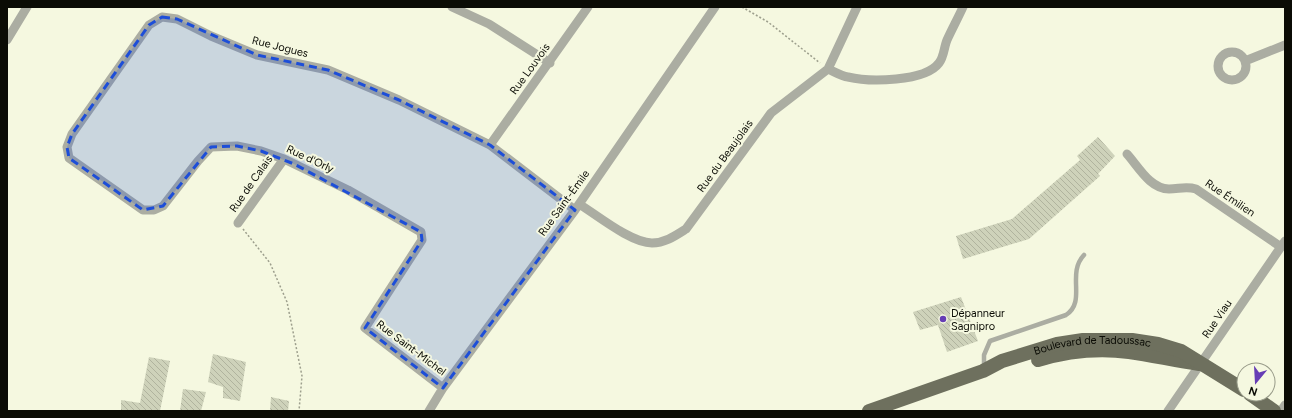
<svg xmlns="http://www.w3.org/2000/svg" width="1292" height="418" viewBox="0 0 1292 418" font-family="Figtree,sans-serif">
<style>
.building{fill:url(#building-back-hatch)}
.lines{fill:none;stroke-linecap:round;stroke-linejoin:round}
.path{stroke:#9d9f8d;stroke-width:1.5;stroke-dasharray:2 2;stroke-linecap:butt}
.lane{stroke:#abada2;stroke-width:4.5}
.street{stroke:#abada2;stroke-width:9}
.primary{stroke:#6e705e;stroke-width:14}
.marked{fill:#1d4ed8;fill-opacity:0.2;stroke:#1d4ed8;stroke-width:3;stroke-dasharray:8 5;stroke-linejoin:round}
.poi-dot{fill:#663db5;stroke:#f5f8e0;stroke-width:1.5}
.labels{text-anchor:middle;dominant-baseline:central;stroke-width:4;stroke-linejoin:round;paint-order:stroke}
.street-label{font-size:11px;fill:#0b0c05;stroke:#f5f8e0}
.poi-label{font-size:11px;fill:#0b0c05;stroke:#f5f8e0;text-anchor:start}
</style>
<defs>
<pattern id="building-back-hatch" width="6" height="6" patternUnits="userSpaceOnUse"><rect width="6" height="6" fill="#ced2ba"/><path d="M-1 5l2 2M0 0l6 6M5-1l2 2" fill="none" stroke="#b0b39e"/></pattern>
</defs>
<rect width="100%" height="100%" fill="#f5f8e0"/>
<path class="building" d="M1098,137l17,19 -17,18 2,2 -71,63 -66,20 -7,-23 56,-17 68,-59 -3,-4z
M961,297l17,44 -31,11 -9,-27 -18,5 -7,-18z
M213,354l33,8 -6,39 -17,-3v-11l-15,-5z
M149,357l21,4 -10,50h-39v-11l19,3z
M183,389l23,3 -5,19h-21z
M271,397l18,4 -1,10h-18z"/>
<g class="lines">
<path class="path" d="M742,7l26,15 52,41
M243,229l27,34 17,39 15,74 -3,35"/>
<path class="lane" d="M984,368v-13l6,-14 76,-26c21,-14 0,-41 18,-60"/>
<path class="street" d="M452,7l37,17 61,39
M7,40l20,-33
M1218 66a14 14 0 1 1 28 0a14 14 0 1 1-28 0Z
M1245,61l40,-16
M828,69c7,3 13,7 20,8 21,5 77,5 91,-14 5,-6 5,-16 8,-23 5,-11 11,-22 16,-33
M490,145l98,-138
M1127,154c11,12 23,35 42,35 10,0 17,-3 27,0l85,58
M579,204c18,11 52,39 73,39 13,0 23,-7 34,-14l85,-116 57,-44 29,-62
M238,223l46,-64
M443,388l-78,-60 57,-88 -1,-8 -73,-42 -64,-31 -23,-8 -24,-5 -26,1 -13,14 -35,45 -9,4h-11l-74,-52 -2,-11 5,-13 77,-109 13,-8 15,2 34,17 46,19 71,15 71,30 91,45 85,65
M429,411l14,-23 132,-178 140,-203
M1168,411l117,-170
M1281,411l4,-6"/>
<g class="primary">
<path d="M1038,360c30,-9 60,-12 91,-8 24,3 46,9 70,12"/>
<path d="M1250,394l24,17"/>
<path id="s1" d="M869,411l114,-40 19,-10 55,-17 26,-4h49l26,4 23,7 63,39"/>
</g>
</g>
<path class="marked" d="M162,17l15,2 80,36 71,15 71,30 91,45 85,65 -132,178 -78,-60 57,-88 -1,-8 -127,-68 -33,-13 -24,-5 -26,1 -48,59 -20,4 -74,-52 -2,-11 5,-13 77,-109z"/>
<circle class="poi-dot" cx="943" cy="319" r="4"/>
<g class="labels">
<g class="street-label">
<text transform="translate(280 47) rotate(14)">Rue Jogues</text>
<text transform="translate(530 69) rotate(-54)">Rue Louvois</text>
<text transform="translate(725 156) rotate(-54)">Rue du Beaujolais</text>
<text transform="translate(310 159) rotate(25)">Rue d'Orly</text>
<text transform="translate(251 184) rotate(-55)">Rue de Calais</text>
<text transform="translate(1230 198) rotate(34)">Rue Émilien</text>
<text transform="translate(564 203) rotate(-54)">Rue Saint-Émile</text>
<text transform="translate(1217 319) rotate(-56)">Rue Viau</text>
<text transform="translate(411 348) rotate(37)">Rue Saint-Michel</text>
<text stroke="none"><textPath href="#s1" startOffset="235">Boulevard de Tadoussac</textPath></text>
</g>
<g class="poi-label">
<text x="951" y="313">Dépanneur<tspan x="951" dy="13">Sagnipro</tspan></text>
</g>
</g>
<rect width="1292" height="418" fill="none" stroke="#0b0c05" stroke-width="16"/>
<g transform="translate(1256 382) rotate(198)"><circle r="19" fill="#f5f8e0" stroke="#979a88"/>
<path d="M0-3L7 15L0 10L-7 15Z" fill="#663db5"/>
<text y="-6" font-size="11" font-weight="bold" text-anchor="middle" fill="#0b0c05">N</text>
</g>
</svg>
